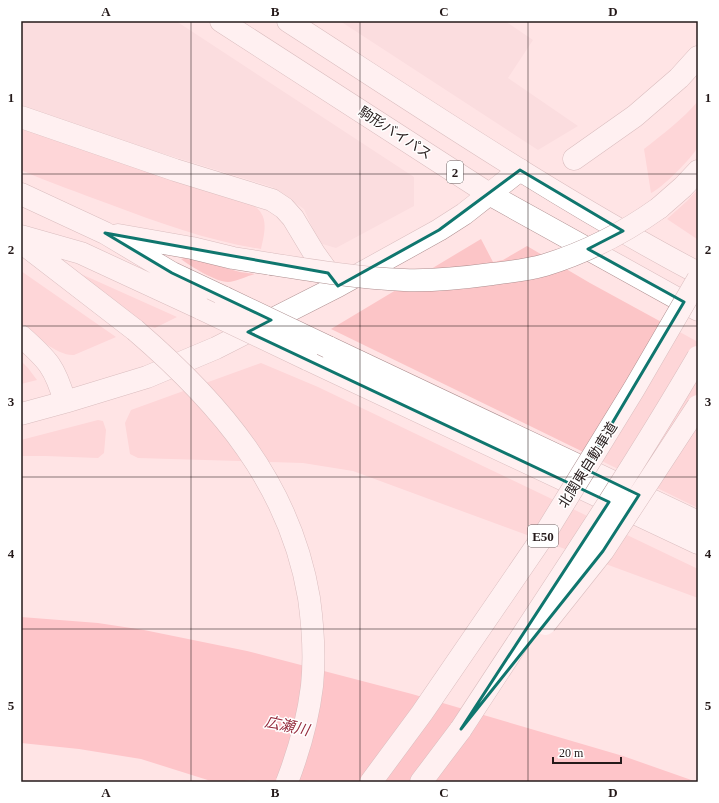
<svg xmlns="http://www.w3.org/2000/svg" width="719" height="803" viewBox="0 0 719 803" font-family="'Times New Roman','Noto Sans JP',serif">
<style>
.built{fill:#f7d5d7}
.green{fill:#fcc5c7}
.water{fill:#fca0a7}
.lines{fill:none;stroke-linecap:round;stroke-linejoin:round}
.minor-casing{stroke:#ae8f90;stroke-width:23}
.major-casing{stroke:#ae8f90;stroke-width:23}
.highway-casing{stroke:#ae8f90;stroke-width:23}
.minor{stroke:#fff;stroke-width:22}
.major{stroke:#fff;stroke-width:22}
.highway{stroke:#fff;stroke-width:22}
.highway-bridge-casing{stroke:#ae8f90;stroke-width:23;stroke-linecap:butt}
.highway-bridge{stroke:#fff;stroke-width:22}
.marked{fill:none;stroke:#0f766e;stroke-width:3;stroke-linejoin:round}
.grid{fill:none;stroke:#251a1a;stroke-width:1;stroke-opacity:0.55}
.labels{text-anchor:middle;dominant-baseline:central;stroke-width:3;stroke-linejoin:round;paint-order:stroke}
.shield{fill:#fff;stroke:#665f5f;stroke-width:1}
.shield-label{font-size:13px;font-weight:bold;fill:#251a1a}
.street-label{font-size:14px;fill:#251a1a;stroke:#fff}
.water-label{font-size:15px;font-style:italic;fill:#952c3e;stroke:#fff}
.neatline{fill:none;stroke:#251a1a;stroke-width:1.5}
.grid-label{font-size:13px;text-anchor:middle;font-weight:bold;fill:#251a1a}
</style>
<rect width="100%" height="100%" fill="#ffe4e5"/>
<path class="built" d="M21,21h155l238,156v29l-78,42 -17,-5 -15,-34 -32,-22 -218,-67 -33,-12z
M340,21h165l28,19 -25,38 70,48 -40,24z"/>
<path class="green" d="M698,101c0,9 2,41 -1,47 -5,10 -36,41 -46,45l-7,-44c19,-15 38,-29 54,-48z
M21,128l233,77c2,3 6,5 7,8 7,10 2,26 0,36 -52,-8 -102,-26 -152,-45 -29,-11 -59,-21 -88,-34z
M698,189v49l-1,1 -30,-20 20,-18z
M481,239l12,23 10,-2 24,-14 63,37 108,59v166l-367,-179z
M186,257l54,15 15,2c-8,2 -20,8 -27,8 -12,0 -38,-16 -47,-23z
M21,271l95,66 -42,18c-17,1 -39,-20 -53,-30z
M76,274h5l96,43 -22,11 -10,-3z
M21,361l7,7 9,12 -16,4z
M261,363l57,24 380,182v29l-345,-127 -50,-8 -165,-5 -8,-4 -5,-31 6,-13z
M98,420l5,1 3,9 -2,23 -6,5 -52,-2h-25v-16z"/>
<path class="water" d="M21,617l77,6 46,7 103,21 165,43 211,62 74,26h-435l-8,-2 -21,2h-19l-73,-23 -62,-10 -58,-6z"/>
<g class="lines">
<g class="minor-casing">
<path id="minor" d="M21,117l154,53 97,30 12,8 9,10 21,35 23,32
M574,159l61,-43 44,-38 19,-21
M21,336c27,24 34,31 44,66
M21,414l44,-12 82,-25 69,-29 122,-62 101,-56 25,-16 56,-44"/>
</g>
<g class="major-casing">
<path id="major" d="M221,21l268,173 209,116
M288,21c135,87 268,177 410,252"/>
</g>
<g class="highway-casing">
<path id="highway" d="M21,194l84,39 67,40 53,25
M659,208l24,-21 15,-16
M118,235l74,13 41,10 38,6
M21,236l60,17 121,56
M21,242l114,88
M328,347l370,175
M307,359l391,184
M421,782l40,-53"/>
</g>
<use href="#minor" class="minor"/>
<use href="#major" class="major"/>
<use href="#highway" class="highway"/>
<g class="highway-bridge-casing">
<path id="highway-bridge" d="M271,264c44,7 88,14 133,16 29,1 59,-2 88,-6 17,-2 36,-4 53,-9 42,-13 79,-32 114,-57
M225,298l103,49
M202,309l105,50
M135,330c85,73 155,154 174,268 4,29 6,59 3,88 -4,33 -13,65 -25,96
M545,624l58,-73 95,-145
M461,729c80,-123 163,-245 237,-372
M371,782l51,-69 126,-184 86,-140 64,-110"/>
</g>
<use href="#highway-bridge" class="highway-bridge"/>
</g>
<path d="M0 0H719V803H0ZM520,170l103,61 -35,18 96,53 -99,167 54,26 -36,56 -142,178 148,-227 -361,-170 23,-12 -99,-47 -67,-40 223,40 10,13 101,-56z" fill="#ffe4e5" fill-opacity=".55" fill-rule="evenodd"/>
<path class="marked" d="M520,170l103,61 -35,18 96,53 -99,167 54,26 -36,56 -142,178 148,-227 -361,-170 23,-12 -99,-47 -67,-40 223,40 10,13 101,-56z"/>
<path class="grid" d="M191,21v761M360,21v761M528,21v761M21,174h677M21,326h677M21,477h677M21,629h677"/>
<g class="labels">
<g class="shield">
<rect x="447" y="161" width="16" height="22" rx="3"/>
<rect x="528" y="525" width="30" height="22" rx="3"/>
</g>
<g class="shield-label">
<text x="455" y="172">2</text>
<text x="543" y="536">E50</text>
</g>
<g class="street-label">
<text transform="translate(395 133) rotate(33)">駒形バイパス</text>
<text transform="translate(588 465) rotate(-58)">北関東自動車道</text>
</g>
<g class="water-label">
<text transform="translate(287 726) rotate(12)">広瀬川</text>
</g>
</g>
<rect width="719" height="803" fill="none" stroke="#ffffff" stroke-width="44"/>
<path d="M553 757v6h68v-6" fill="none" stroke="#251a1a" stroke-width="2"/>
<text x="559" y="757" font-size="12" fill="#251a1a" stroke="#ffffff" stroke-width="3" paint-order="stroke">20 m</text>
<rect x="22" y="22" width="675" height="759" class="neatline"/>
<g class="grid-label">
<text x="106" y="16">A</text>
<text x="275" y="16">B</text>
<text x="444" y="16">C</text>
<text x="613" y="16">D</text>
<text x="11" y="102">1</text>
<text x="708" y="102">1</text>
<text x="11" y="254">2</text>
<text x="708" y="254">2</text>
<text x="11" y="406">3</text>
<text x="708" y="406">3</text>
<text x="11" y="558">4</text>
<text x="708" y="558">4</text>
<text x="11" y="710">5</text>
<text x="708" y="710">5</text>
<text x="106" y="797">A</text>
<text x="275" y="797">B</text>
<text x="444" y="797">C</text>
<text x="613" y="797">D</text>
</g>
</svg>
